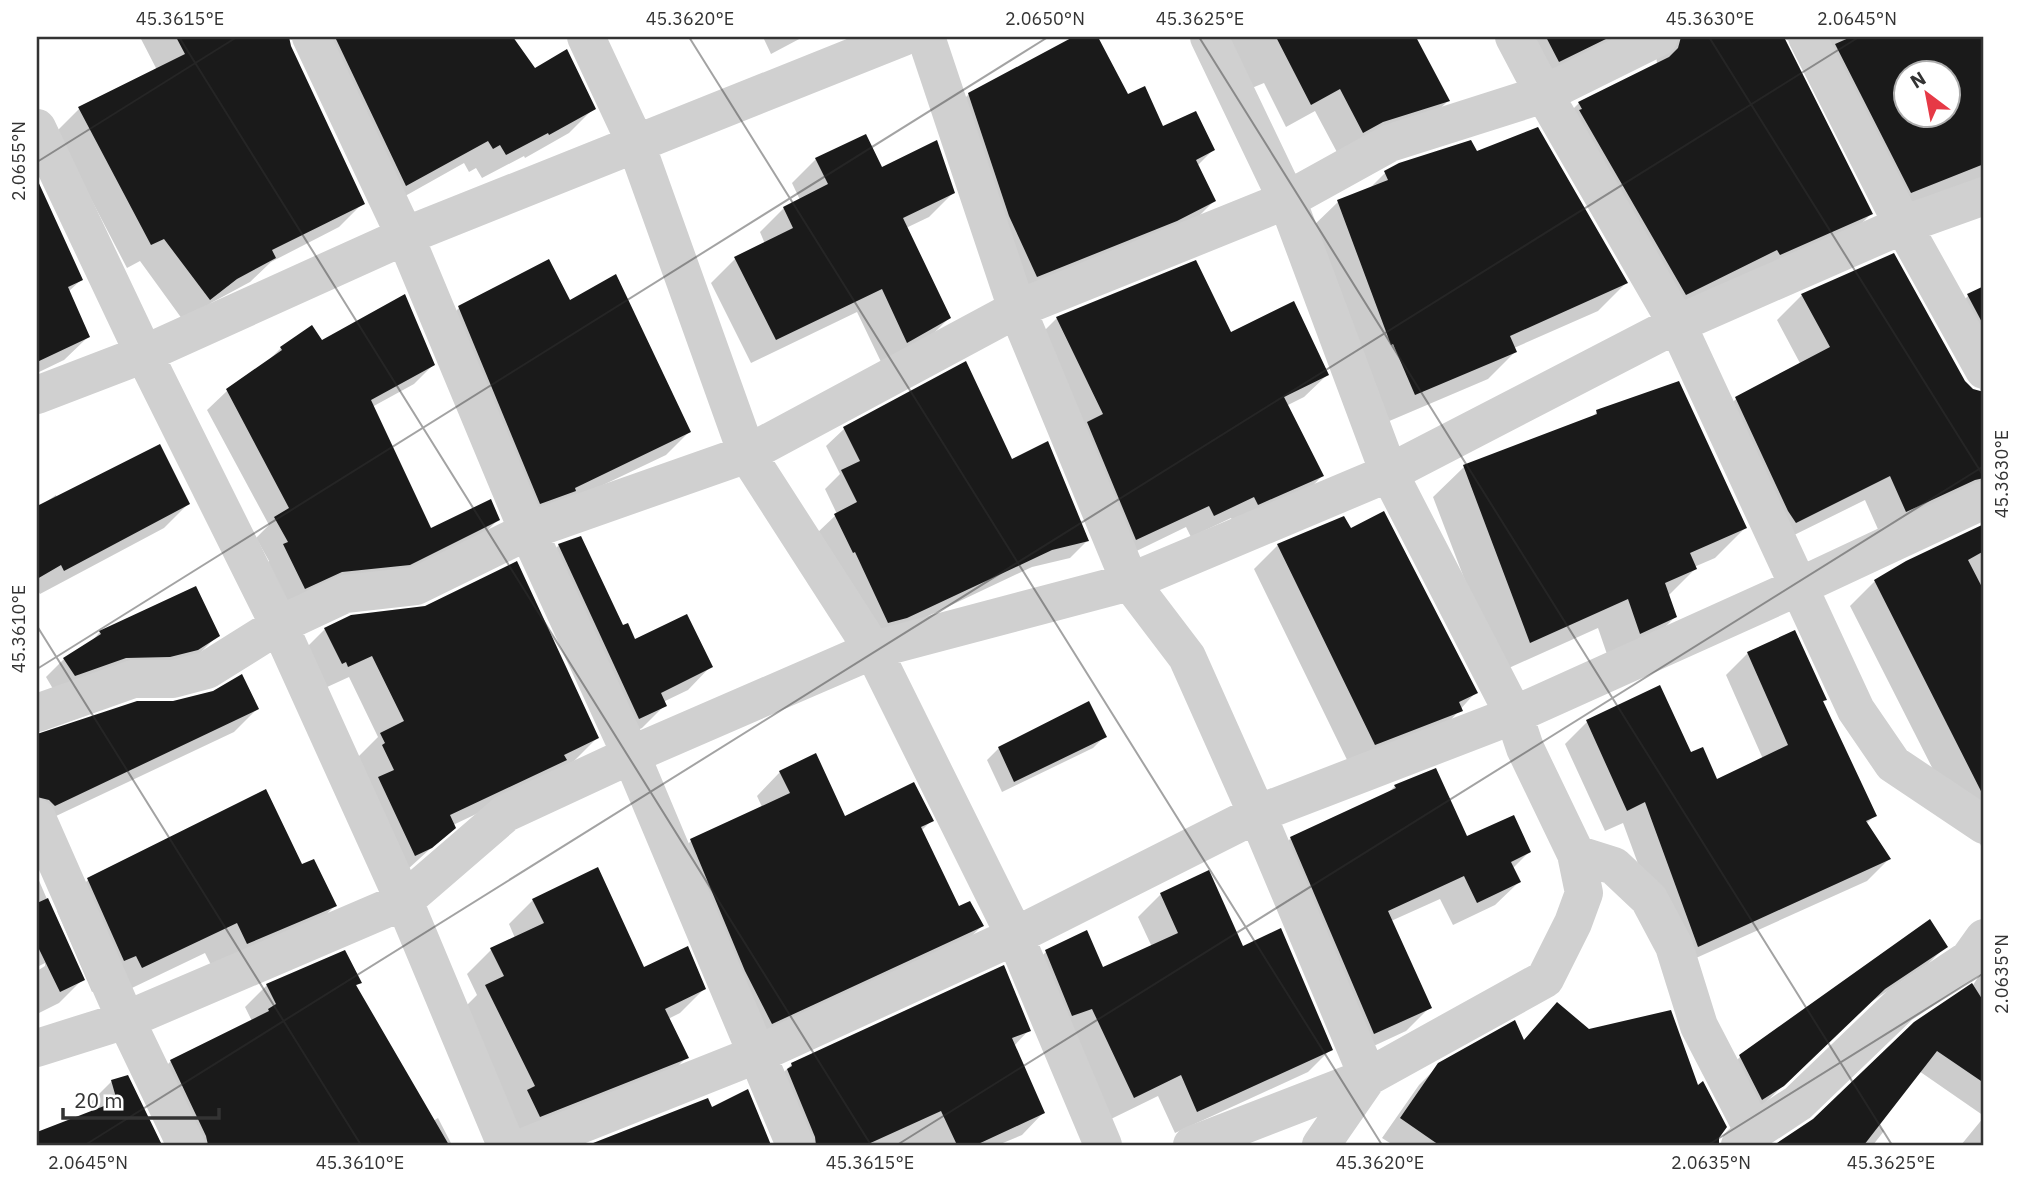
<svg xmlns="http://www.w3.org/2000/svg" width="2021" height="1182" viewBox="0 0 2021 1182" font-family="'IBM Plex Sans',sans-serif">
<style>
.shadow{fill:#0003;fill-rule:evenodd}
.building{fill:#1a1a1a;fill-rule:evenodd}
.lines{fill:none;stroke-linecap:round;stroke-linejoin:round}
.minor{stroke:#d0d0d0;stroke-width:38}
.ticks{fill:none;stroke:#333;stroke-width:2;stroke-opacity:0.45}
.neatline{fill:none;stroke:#333;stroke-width:2.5}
.ticks-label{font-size:18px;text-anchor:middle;fill:#333}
</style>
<rect width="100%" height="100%" fill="#fff"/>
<path class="shadow" d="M140,37h371l23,33 59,39 -24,24 -44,25 -1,-2 -42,22 -6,-10 -7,4 -5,-9 -82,46 -83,-167 -11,-3 2,8 73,156 -24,24 -68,35 -21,20 -39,21 -26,20 -45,-62 -13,7 -71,-136 24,-24 77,-38z
M763,37h40l-32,17z
M1077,37h19l31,59 35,33 51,21 -16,16 17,35 -19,19 -177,75 -68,-182 19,-19z
M1225,37h189l34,64 -24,23 -85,32 -24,-45 -29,16 -22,-44 -17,7z
M1510,37h153l-128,48z
M1673,37h9l5,9 17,-9h280v140l-97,39 -92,-173 -11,-4 87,175 -24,24 -186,80 -106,-191 24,-24 78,-39 -1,-10zM1906,74h42v42h-42z
M1476,154l150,129 -28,28 -84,37 1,4 -27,27 -101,43 -77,-193 28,-27 30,-12 17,-17 14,-8z
M816,159l65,11 72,23 -24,24 -23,11 43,90 -24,24 -42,24 -26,-54 -106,51 -40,-80 24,-24 30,-15 -5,-12 24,-24 16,-8 -8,-17z
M37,185l44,95 -13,12 20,45 -24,23 -27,13z
M1984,288v567l-5,-15 -34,-47 -95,-187 25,-25 106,-54 -1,-10 -99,19 -16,-36 -95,47 -59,-123 25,-25 65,-34 -24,-45 25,-25 162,87 9,9 8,2 -2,-8 -36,-64 25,-25z
M570,302l119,130 -23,23 -149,71 -81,-195 23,-23z
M1057,318l173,16 97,41 -23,22 -18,9 36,70 -22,23 -65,27 -4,-8 -40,19 -5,-10 -72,35 -80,-221z
M312,328l10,14 111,23 -19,19 -42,23 58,123 68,-10 -20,19 -89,44 -104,24 -20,-42 4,-4 -13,-23 13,-13 -62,-115 20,-19 36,-25 18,-18z
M1597,412l148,116 -30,30 -21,9 1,2 -27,27 7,21 -30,30 -35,16 -12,-35 -98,44 -67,-175 31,-30 127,-49z
M844,429l243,112 -17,17 -38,9 -144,68 -17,5 -54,-107 20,-19 -12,-25 15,-15 -14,-28z
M56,495l1,3 131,6 -24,24 -124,66 -3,-5v-81z
M1350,530l126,162 -39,43 -86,33 -97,-199 24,-24z
M559,545l76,96 76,25 -23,24 -25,12 2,3 -23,23 -27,13 -79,-173z
M325,629l272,109 -23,23 -32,22 -89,42 1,2 -47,43 -49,-113 20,-20 -29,-60 -24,11 -23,-36z
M100,632l117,4 -18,18 -143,40 -10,-17 18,-18 26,-16z
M1794,632l31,67 -3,4 53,112 -9,9 23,35 -22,22 -191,86 -53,-144 -18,8 -40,-87 22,-22 73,-34 30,67 26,26 47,-22 -37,-84 22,-22z
M257,709l-23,23 -197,93v-90z
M1105,736l-12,12 -91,44 -15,-32 12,-12z
M780,772l64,46 87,3 -10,10 37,78 24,17 -24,23 -210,97 -80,-182 23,-23 71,-34 -5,-11z
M1395,786l71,52 63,14 -16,16 6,14 -24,23 -42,20 -13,-26 -49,22 39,86 -24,24 -56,26 -82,-195 23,-24 96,-44z
M301,867l34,39 -32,31 -87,38 -11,-22 -94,45 -6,-12 -13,6 -35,-81 31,-31z
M1208,873l34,75 89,101 -23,23 -133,61 -17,-37 -47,23 -88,-145 23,-22 56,18 50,-23 -14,-30 23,-23z
M37,876l45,104 -23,23 -22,11v-43l8,-5v-3l-8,4z
M533,900l110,70 61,19 -24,24 -12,6 18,39 -24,24 -146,58 -54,-130 15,-15 -10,-21 24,-24 24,-12 -6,-14z
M1946,946l-18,18 -63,42 -100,97 -21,13 -21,-42 17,-17z
M1984,968v148l-65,-45 -41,54 6,6 -11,14h-94l35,-25 159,-135z
M360,982l-5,5 78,134 5,-3 14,27h-274l-29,-62 22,-22 81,-40 -7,-14 22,-22z
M1557,1004l161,133 -1,8h-324l-11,-7 37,-53 20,-20 84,-24z
M1029,1030l-15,16 29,67 -21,22 -24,10h-210l-18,-59 22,-22z
M127,1077l33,68h-100l-2,-6 34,-26 -2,-10 22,-22z
M747,1091l23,54h-178l115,-45 5,10z
M1984,1117v28h-23z"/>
<path class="building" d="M176,37h113l2,9 74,158 -93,46 4,8 -39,21 -27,21 -46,-61 -13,6 -73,-138 107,-53z
M335,37h178l22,31 32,-19 29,60 -47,26 -1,-2 -42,22 -6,-10 -7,4 -5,-8 -82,45z
M1073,37h25l30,57 17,-8 18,40 33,-15 19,39 -19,10 20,41 -39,20 -140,56 -28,-61 -41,-123z
M1276,37h140l34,64 -67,21 -20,11 -23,-44 -29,16z
M1546,37h64l-51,25z
M1681,37h103l89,177 -93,41 -3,-5 -91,45 -107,-185 3,-1 -4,-7 91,-45 9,-9z
M1851,37h133v127l-73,29 -76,-149zM1906,74h42v42h-42z
M1538,127l90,156 -118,53 7,16 -102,43 -22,-51 -2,1 -54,-145 51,-20 -4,-9 15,-8 72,-23 6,11z
M866,134l16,33 55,-27 18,53 -52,25 48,100 -44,25 -25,-54 -106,51 -42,-83 59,-29 -10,-21 45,-23 -13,-26z
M37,179l46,101 -15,7 22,50 -53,25z
M1894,253l71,128 8,8 11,3v86l-9,2 -69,32 -16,-36 -94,47 -8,-12 -53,-114 95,-50 -29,-53z
M549,259l21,41 46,-26 75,158 -116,56 1,3 -36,13 -82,-198z
M1196,260l35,72 63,-31 35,74 -45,22 40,79 -66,29 -4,-8 -40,19 -5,-10 -73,34 -49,-118 16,-8 -47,-97z
M1984,286v40l-17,-32z
M405,294l30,71 -64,35 60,128 60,-29 9,21 -90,45 -68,7 -37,17 -22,-45 5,-2 -14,-25 15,-9 -63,-119 56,-39 -2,-3 32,-22 10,15z
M966,361l46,98 36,-18 41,100 -37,9 -145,68 -19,5 -33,-71 -2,1 -19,-39 23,-12 -16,-32 19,-9 -17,-34z
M1679,381l68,147 -57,25 7,16 -32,14 12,34 -37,17 -12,-35 -98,44 -67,-178 134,-51 -1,-4z
M160,444l30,60 -126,67 -3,-6 -24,14v-73z
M1384,511l94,182 -19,9 4,9 -88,34 -98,-201 67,-28 7,12z
M1984,524v27l-16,9 16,31v206l-110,-217 32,-19z
M581,536l42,89 5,-2 7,16 52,-25 26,53 -52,26 6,13 -28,13 -81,-175z
M517,561l82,177 -35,17 3,5 -117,55 6,13 -24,20 -17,8 -37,-79 16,-7 -12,-25 3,-2 -5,-10 24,-12 -32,-65 -24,11 -2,-5 -4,2 -18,-36 27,-13 74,-9z
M196,586l24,50 -22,14 -28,7 -44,1 -51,18 -12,-18 38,-24 -2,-3z
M1795,630l32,70 -4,1 54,115 -11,5 25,38 -193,88 -53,-145 -18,9 -41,-91 74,-35 31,67 12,-5 14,32 71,-34 -41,-93z
M242,674l17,35 -204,97 -6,-6 -12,-3v-63l100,-33h36l40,-10z
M1089,701l18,36 -93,45 -16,-35z
M816,753l29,63 69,-34 20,39 -13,6 38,79 11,-5 14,25 -212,98 -27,-53 -55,-132 100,-46 -11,-22z
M1436,768l31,68 47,-21 17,37 -20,10 10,20 -44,21 -13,-27 -76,35 44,97 -58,26 -84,-197 106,-49 -2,-3z
M266,789l36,75 12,-5 23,47 -90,38 -10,-21 -95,45 -6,-12 -12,5 -37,-83z
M598,867l46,100 44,-21 18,43 -41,20 24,49 -149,59 -13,-27 8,-4 -50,-101 19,-9 -14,-28 54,-25 -12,-24z
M1209,870l34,76 38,-18 52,122 -136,62 -16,-37 -47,23 -42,-89 -20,7 -27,-66 42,-20 16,37 75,-34 -18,-40z
M48,898l37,82 -25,12 -23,-47v-42z
M1930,919l18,28 -63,42 -101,97 -22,14 -23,-45z
M345,950l17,33 -6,2 93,160h-241l-2,-9 -36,-76 99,-49 -1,-2 8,-5 -10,-20z
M1004,965l27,66 -19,7 33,75 -69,32h-19l-16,-34 -75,34h-50l-1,-8 -28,-68 5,-3 -1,-3z
M1972,983l12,19v81l-47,-32 -73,94h-90l39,-26 101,-97z
M1557,1002l32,27 82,-19 27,75 5,-4 24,46 -8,11v7h-280l-39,-27 38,-55 77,-43 9,20z
M128,1075l34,70h-125v-13l80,-31 -6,-21z
M748,1089l23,56h-183l120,-47 4,9z"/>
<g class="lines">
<path class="minor" d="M311,37l94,199 123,295 103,224 164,390
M586,37l50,107 111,310 126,196 142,286 88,209
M926,37l91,272 113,273 57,75 70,157 111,263 -47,68
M1514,37l30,57 133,230 179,386 37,54 91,61
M1807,37l96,188 81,145
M37,128l107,226 135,271 125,276 102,244
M37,395l107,-41 261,-118 498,-199
M37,713l96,-34h40l34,-9 72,-45 66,-31 71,-8 112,-55 219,-77 270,-145 270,-109 103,-57 154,-49 115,-57
M37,818l89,202 60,125
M1576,854l38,12 35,33 25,47 25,80 55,106
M37,1048l89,-28 278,-119 102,-88 125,-58 242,-105 257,-68 259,-109 288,-149 226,-99 81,-29
M529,1145l229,-91 257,-118 242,-122 257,-99 284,-128 186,-87
M1192,1145l176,-68 177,-98 28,-56 11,-30 -8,-39 -51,-106 -11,-33 -125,-242 -102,-273 -78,-163
M1740,1145l14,-13 44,-29 102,-98 69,-46 15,-21"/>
</g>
<path class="ticks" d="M179,37l692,1108M689,37l693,1108M1199,37l693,1108M1709,37l275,440M37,162l200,-125M37,626l324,519M37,669l1011,-632M85,1145l1774,-1108M897,1145l1087,-679M1708,1145l276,-172"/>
<rect width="2021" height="1182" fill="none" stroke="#ffffff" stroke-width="77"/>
<g transform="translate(1927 94) rotate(328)"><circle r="33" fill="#ffffff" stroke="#adadad" stroke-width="2"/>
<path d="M0-5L12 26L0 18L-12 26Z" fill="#e63946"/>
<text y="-10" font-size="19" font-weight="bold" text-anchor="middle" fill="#333333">N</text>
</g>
<path d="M63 1108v10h156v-10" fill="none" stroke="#333333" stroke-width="3.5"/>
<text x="74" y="1108" font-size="21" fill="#333333" stroke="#ffffff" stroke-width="5" paint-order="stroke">20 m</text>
<rect x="38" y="38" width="1944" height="1106" class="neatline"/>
<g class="ticks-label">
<text x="180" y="25">45.3615°E</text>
<text x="690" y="25">45.3620°E</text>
<text x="1045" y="25">2.0650°N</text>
<text x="1200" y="25">45.3625°E</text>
<text x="1710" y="25">45.3630°E</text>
<text x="1857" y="25">2.0645°N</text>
<text transform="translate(19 161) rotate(-90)" y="6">2.0655°N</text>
<text transform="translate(2002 474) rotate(-90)" y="6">45.3630°E</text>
<text transform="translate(19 629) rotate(-90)" y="6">45.3610°E</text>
<text transform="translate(2002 974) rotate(-90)" y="6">2.0635°N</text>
<text x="88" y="1169">2.0645°N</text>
<text x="360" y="1169">45.3610°E</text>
<text x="870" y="1169">45.3615°E</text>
<text x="1380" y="1169">45.3620°E</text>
<text x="1711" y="1169">2.0635°N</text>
<text x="1891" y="1169">45.3625°E</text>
</g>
</svg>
